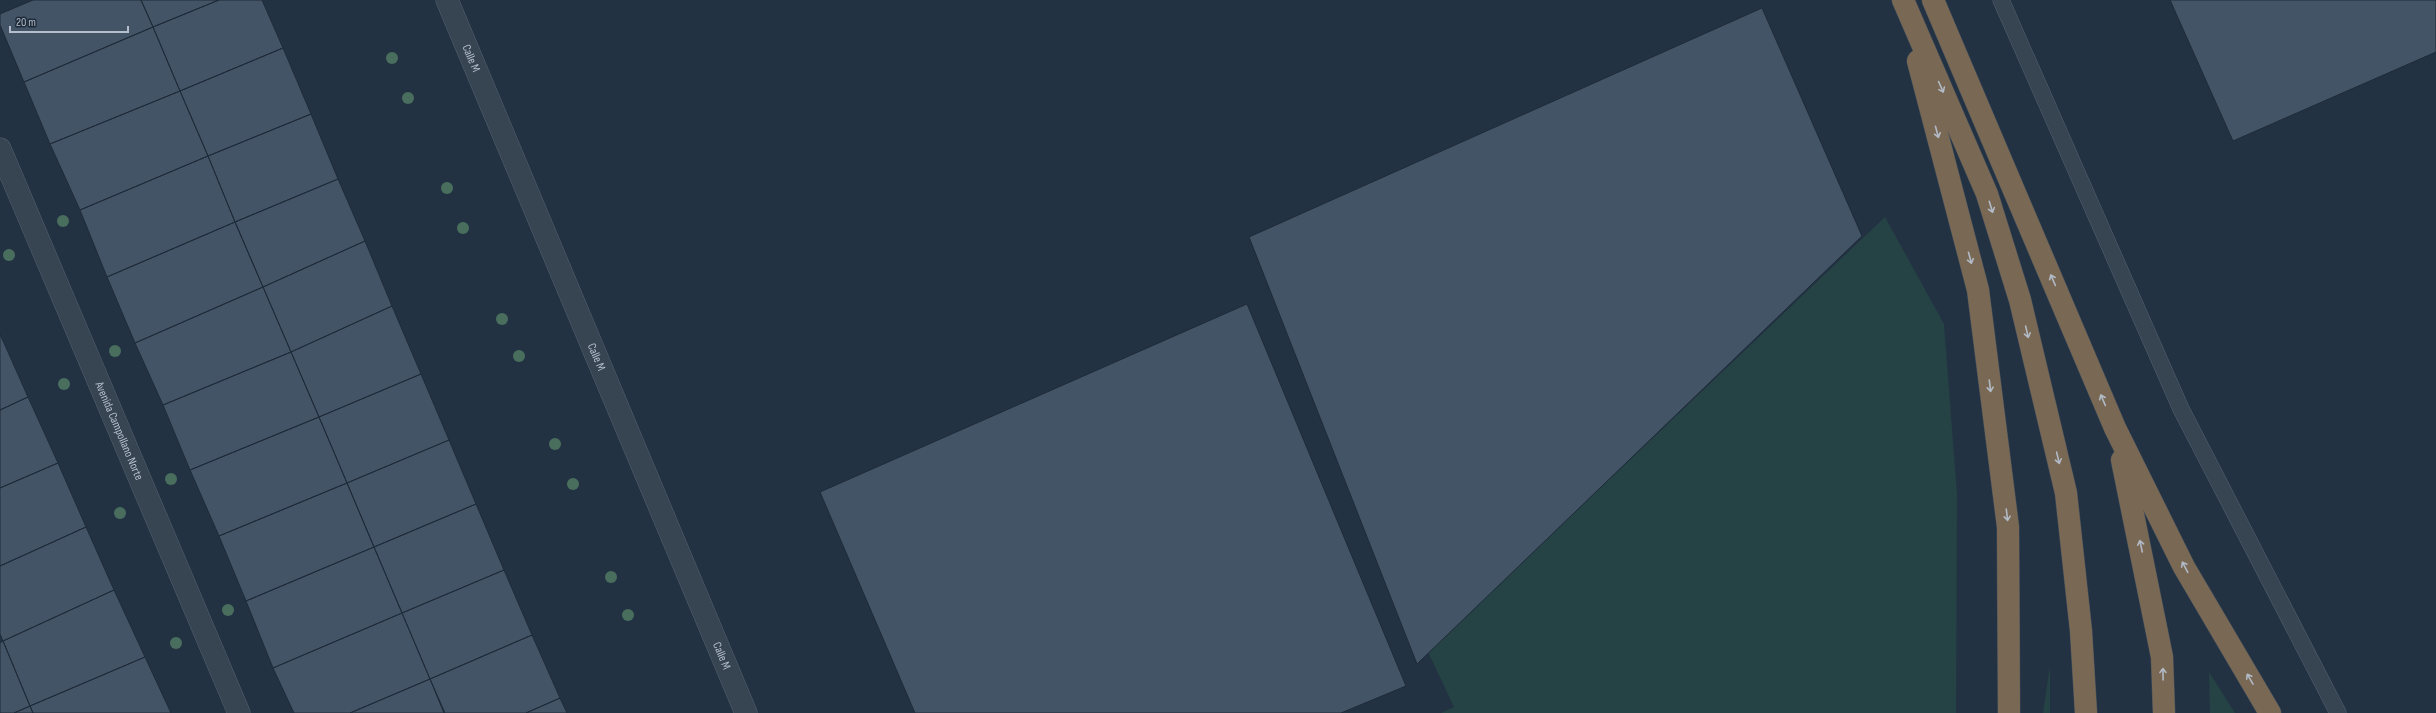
<svg xmlns="http://www.w3.org/2000/svg" width="2436" height="713" viewBox="0 0 2436 713" font-family="'Sofia Sans Condensed',sans-serif">
<style>
.green{fill:#254244}
.building{fill:#445467;stroke:#1e2b39}
.lines{fill:none;stroke-linecap:round;stroke-linejoin:round}
.lane-casing{stroke:#55616f;stroke-width:17}
.street-casing{stroke:#55616f;stroke-width:23}
.highway-casing{stroke:#424e5c;stroke-width:23}
.lane{stroke:#374452;stroke-width:16}
.street{stroke:#374452;stroke-width:22}
.highway{stroke:#796853;stroke-width:22}
.tree{fill:#496e5d}
.oneway{stroke:#b1bac6}
.labels{text-anchor:middle;dominant-baseline:central;stroke-width:3.5;stroke-linejoin:round;paint-order:stroke}
.street-label{font-size:12px;fill:#b4becc;stroke:#1c2937}
</style>
<rect width="100%" height="100%" fill="#233243"/>
<path class="green" d="M1885,217l59,107 13,170 -1,219h-515l13,-6 -26,-55z
M2050,666v47h-7z
M2209,672l26,41h-25z"/>
<path class="building" d="M33,0h108l12,27 -129,55 -24,-57v-11z
M141,0h78l-66,27z
M219,0h43l21,48 -103,43 -27,-64z
M2170,0h266v52l-203,89z
M1762,8l100,228 -445,428 -168,-427z
M153,27l27,64 -130,53 -26,-62z
M283,48l28,66 -103,42 -28,-65z
M180,91l28,65 -128,54 -30,-66z
M311,114l27,65 -103,43 -27,-66z
M208,156l27,66 -128,55 -27,-67z
M338,179l27,62 -102,46 -28,-65z
M235,222l28,65 -128,56 -28,-66z
M365,241l27,65 -101,46 -28,-65z
M263,287l28,65 -128,53 -28,-62z
M1247,304l159,382 -65,27h-426l-95,-221z
M392,306l29,68 -102,43 -28,-65z
M0,334l28,63 -28,13z
M291,352l28,65 -129,53 -27,-65z
M421,374l28,66 -102,43 -28,-66z
M28,397l30,66 -58,25v-78z
M319,417l28,66 -128,53 -29,-66z
M449,440l27,64 -102,43 -27,-64z
M58,463l28,64 -86,39v-78z
M347,483l27,64 -128,54 -27,-65z
M476,504l28,66 -102,43 -28,-66z
M86,527l28,63 -111,51 -3,-7v-68z
M374,547l28,66 -129,55 -27,-67z
M504,570l28,65 -102,44 -28,-66z
M114,590l31,67 -115,49 -27,-65z
M402,613l28,66 -80,34h-56l-21,-45z
M532,635l28,63 -34,15h-81l-15,-34z
M3,641l27,65 -16,7h-14v-70z
M145,657l26,56h-138l-3,-7z
M430,679l14,34h-94z
M560,698l7,15h-41z
M30,706l3,7h-19z"/>
<g class="lines">
<g class="lane-casing">
<path id="lane" d="M2001,0l180,409 157,304"/>
</g>
<g class="street-casing">
<g id="street">
<path id="s1" d="M447,0l299,713"/>
<path id="s2" d="M0,149l239,564"/>
</g>
</g>
<g class="highway-casing">
<path id="highway" d="M1903,0l84,194 33,106 46,193 15,138 5,82
M1933,0l182,428 69,139 86,146
M1918,61l60,229 30,237 1,186
M2122,460l40,197 2,56"/>
</g>
<use href="#lane" class="lane"/>
<use href="#street" class="street"/>
<use href="#highway" class="highway"/>
</g>
<g class="tree">
<circle cx="392" cy="58" r="6"/>
<circle cx="408" cy="98" r="6"/>
<circle cx="447" cy="188" r="6"/>
<circle cx="63" cy="221" r="6"/>
<circle cx="463" cy="228" r="6"/>
<circle cx="9" cy="255" r="6"/>
<circle cx="502" cy="319" r="6"/>
<circle cx="115" cy="351" r="6"/>
<circle cx="519" cy="356" r="6"/>
<circle cx="64" cy="384" r="6"/>
<circle cx="555" cy="444" r="6"/>
<circle cx="171" cy="479" r="6"/>
<circle cx="573" cy="484" r="6"/>
<circle cx="120" cy="513" r="6"/>
<circle cx="611" cy="577" r="6"/>
<circle cx="228" cy="610" r="6"/>
<circle cx="628" cy="615" r="6"/>
<circle cx="176" cy="643" r="6"/>
</g>
<defs><path id="oneway-shaft" d="M-6 0H5M1.5-3L5.5 0L1.5 3" fill="none" stroke-width="1.6" stroke-linecap="round" stroke-linejoin="round"/></defs>
<g class="oneway">
<use href="#oneway-shaft" transform="translate(1941 87) rotate(66)"/>
<use href="#oneway-shaft" transform="translate(1937 132) rotate(75)"/>
<use href="#oneway-shaft" transform="translate(1991 207) rotate(73)"/>
<use href="#oneway-shaft" transform="translate(1970 258) rotate(75)"/>
<use href="#oneway-shaft" transform="translate(2053 280) rotate(-113)"/>
<use href="#oneway-shaft" transform="translate(2027 332) rotate(77)"/>
<use href="#oneway-shaft" transform="translate(1990 386) rotate(83)"/>
<use href="#oneway-shaft" transform="translate(2103 400) rotate(-113)"/>
<use href="#oneway-shaft" transform="translate(2058 458) rotate(77)"/>
<use href="#oneway-shaft" transform="translate(2007 515) rotate(83)"/>
<use href="#oneway-shaft" transform="translate(2141 546) rotate(-102)"/>
<use href="#oneway-shaft" transform="translate(2185 567) rotate(-118)"/>
<use href="#oneway-shaft" transform="translate(2163 674) rotate(-91)"/>
<use href="#oneway-shaft" transform="translate(2250 679) rotate(-120)"/>
</g>
<g class="labels">
<g class="street-label">
<text stroke="none"><textPath href="#s1" startOffset="63">Calle M</textPath></text>
<text stroke="none"><textPath href="#s1" startOffset="387">Calle M</textPath></text>
<text stroke="none"><textPath href="#s2" startOffset="306">Avenida Campollano Norte</textPath></text>
<text stroke="none"><textPath href="#s1" startOffset="711">Calle M</textPath></text>
</g>
</g>
<path d="M10 26v6h118v-6" fill="none" stroke="#b4becc" stroke-width="2"/>
<text x="16" y="26" font-size="12" fill="#b4becc" stroke="#1c2937" stroke-width="3" paint-order="stroke">20 m</text>
</svg>
